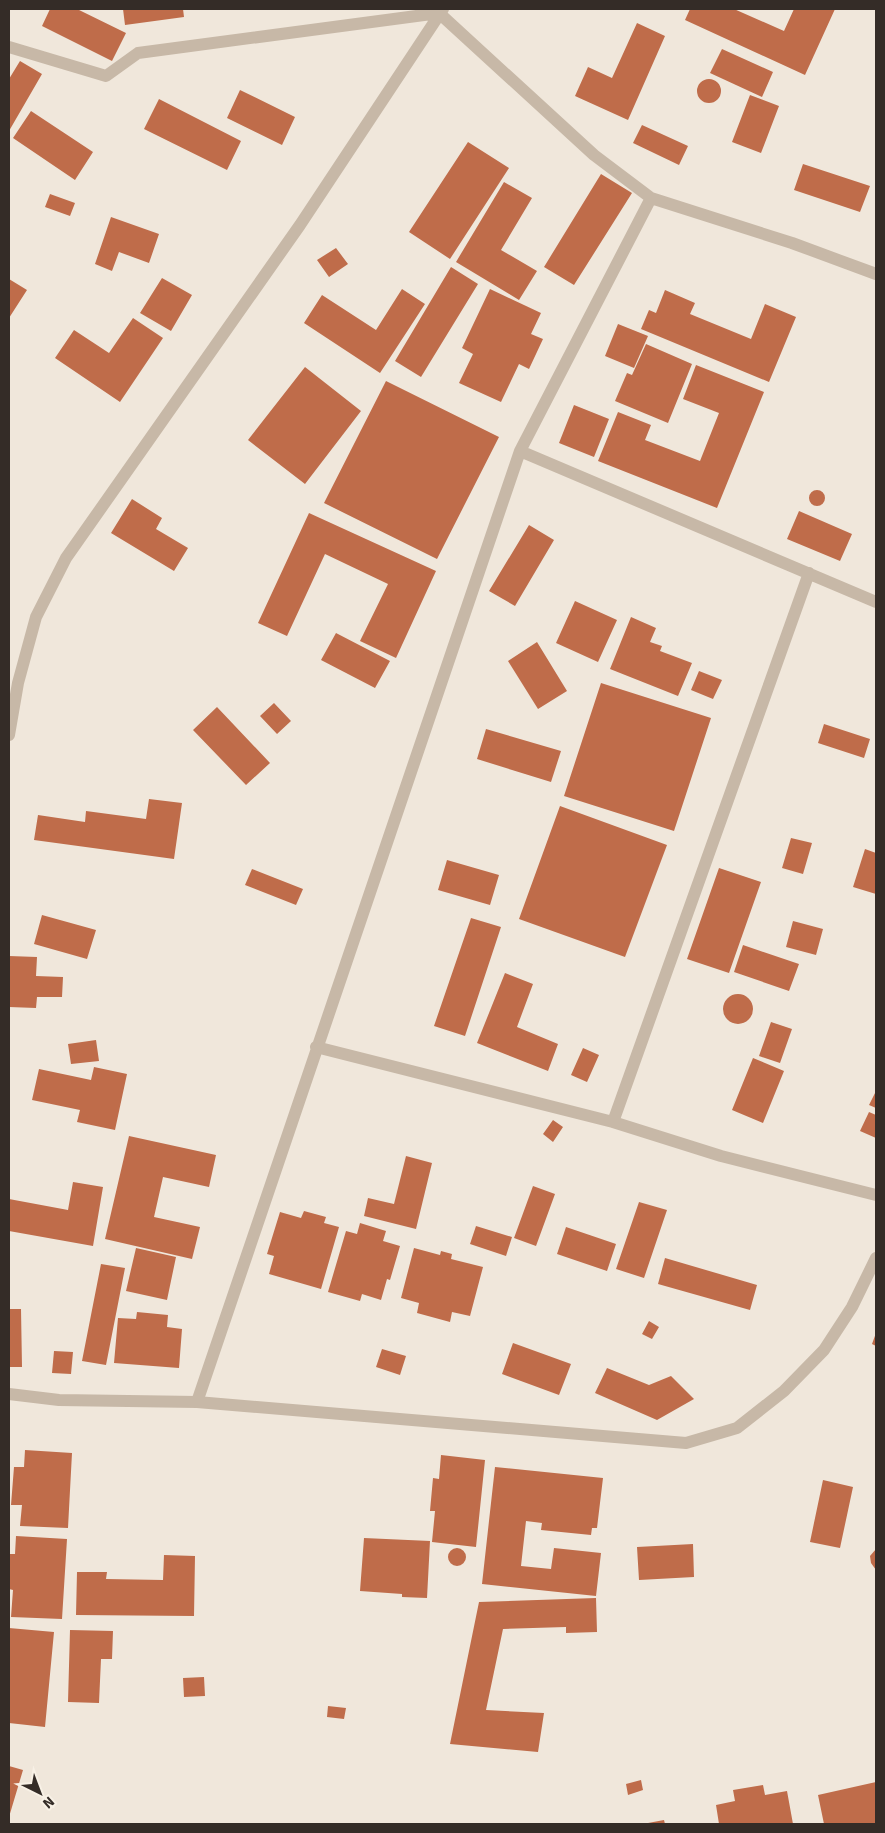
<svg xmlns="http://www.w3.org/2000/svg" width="885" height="1833" viewBox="0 0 885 1833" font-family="Signika,sans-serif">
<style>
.building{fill:#bf6c4a}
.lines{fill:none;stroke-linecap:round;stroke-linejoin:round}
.minor{stroke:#c7b8a7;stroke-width:12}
</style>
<rect width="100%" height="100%" fill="#f0e7db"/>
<path class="building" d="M50,9h27l49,24 -14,28 -70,-35z
M123,9h60l1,8 -59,8z
M690,9h44l50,22 10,-22h41l-30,66 -120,-55z
M637,23l28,13 -37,84 -53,-24 13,-29 24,11z
M722,49l51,23 -11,25 -52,-24z
M20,61l22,13 -33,57v-52z
M697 91a12 12 0 1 1 24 0a12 12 0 1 1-24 0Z
M240,90l55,27 -13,28 -55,-27z
M750,95l29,11 -18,47 -29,-11z
M159,99l82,42 -14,29 -83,-41z
M31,111l62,41 -18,28 -62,-42z
M642,125l46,21 -9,19 -46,-22z
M468,142l41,26 -59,91 -41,-27z
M803,164l67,22 -10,26 -66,-22z
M601,174l31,19 -58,92 -30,-18z
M504,182l28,16 -31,52 36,21 -18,29 -63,-38z
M50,194l25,9 -5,13 -25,-9z
M111,217l48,17 -10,29 -30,-11 -7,19 -17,-7z
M336,248l12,16 -19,13 -12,-17z
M451,267l27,17 -57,93 -26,-16z
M162,278l30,17 -21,36 -31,-18z
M9,279l18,11 -18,28z
M402,289l23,15 -45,69 -76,-50 18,-28 54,35z
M490,289l51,24 -10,21 12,5 -14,30 -10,-5 -18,38 -42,-19 14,-29 -11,-6z
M665,290l30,13 -5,11 61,25 14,-35 31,13 -27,65 -128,-53 8,-19 7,3z
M133,318l30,20 -43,64 -65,-44 19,-28 35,23z
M618,324l30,12 -14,32 -29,-12z
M646,344l46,20 -24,59 -53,-22 12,-28 5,2z
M696,365l68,27 -47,116 -119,-47 20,-49 33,13 -6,15 55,21 19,-48 -36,-14z
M305,367l56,44 -56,73 -57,-44z
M386,381l113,56 -62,122 -113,-56z
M574,405l35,14 -15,38 -35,-14z
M809 498a8 8 0 1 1 16 0a8 8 0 1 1-16 0Z
M132,499l30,19 -6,11 32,19 -14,23 -63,-38z
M799,511l53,23 -12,27 -53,-22z
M309,513l127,58 -40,87 -36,-17 28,-57 -63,-30 -38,82 -29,-13z
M529,525l25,15 -39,66 -26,-15z
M575,601l42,19 -19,42 -42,-19z
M631,617l25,11 -6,14 12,4 -2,5 32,12 -14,33 -68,-27z
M336,633l54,28 -15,27 -54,-28z
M537,642l30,49 -29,18 -30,-48z
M699,671l23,9 -9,19 -22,-9z
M601,683l110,35 -37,113 -110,-35z
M274,703l17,18 -14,13 -17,-18z
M217,707l53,56 -24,22 -53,-55z
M824,724l46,15 -6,19 -46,-15z
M486,729l75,22 -10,31 -74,-23z
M149,799l33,4 -8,56 -140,-19 4,-25 47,7 1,-11 60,8z
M560,806l107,39 -42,112 -106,-38z
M791,838l21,5 -9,31 -21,-6z
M865,849l11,4v41l-23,-7z
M447,860l52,15 -9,30 -52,-15z
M719,868l42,14 -32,91 -42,-14z
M252,869l51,20 -7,16 -51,-20z
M42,915l54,15 -9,29 -53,-15z
M471,918l30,9 -36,109 -31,-10z
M793,921l30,8 -7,26 -30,-8z
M743,945l56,19 -10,27 -55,-19z
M9,956l28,1 -1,19 27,1 -1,20h-25l-1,11 -27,-1z
M505,973l28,11 -16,43 41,17 -10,27 -71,-28z
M723 1009a15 15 0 1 1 30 0a15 15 0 1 1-30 0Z
M771,1022l21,7 -12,34 -21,-7z
M96,1040l3,21 -28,3 -3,-20z
M583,1048l16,7 -12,27 -16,-7z
M753,1058l31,13 -21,52 -31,-13z
M94,1067l33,7 -12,56 -38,-8 3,-12 -48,-10 7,-31 52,11z
M876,1091v17l-7,-3z
M869,1112l7,3v23l-16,-7z
M553,1120l10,7 -10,15 -10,-8z
M129,1136l87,19 -7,32 -46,-10 -9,40 46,10 -8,32 -87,-20z
M406,1156l26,7 -16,66 -52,-13 4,-18 26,6z
M73,1182l30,5 -10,59 -84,-15v-32l59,11z
M533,1186l22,8 -19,52 -22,-8z
M639,1202l28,8 -23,68 -28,-9z
M304,1211l22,6 -2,6 15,4 -18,62 -52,-15 5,-18 -7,-2 13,-42 21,6z
M360,1223l26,8 -3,10 17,5 -10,34 -3,-1 -6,21 -19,-6 -2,7 -32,-9 18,-61 11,3z
M476,1226l36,11 -6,19 -36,-12z
M566,1227l50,17 -9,27 -50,-17z
M136,1248l40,9 -9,43 -41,-9z
M414,1248l26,7 1,-4 11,3 -1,5 32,8 -13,49 -18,-4 -2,10 -33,-9 2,-10 -18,-5z
M665,1258l92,27 -7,25 -92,-26z
M101,1264l24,4 -19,97 -24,-4z
M9,1309h12l1,58h-13z
M137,1312l31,3 -1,12 15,2 -3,39 -65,-5 4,-45 18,1z
M649,1321l10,6 -7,12 -10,-5z
M876,1333v13l-4,-2z
M513,1343l58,21 -12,31 -57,-21z
M382,1349l24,7 -6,19 -24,-8z
M54,1351l19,1 -2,22 -19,-1z
M607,1368l42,17 22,-9 23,23 -37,21 -62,-27z
M25,1450l47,3 -4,75 -48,-2 2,-21h-11l3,-38h10z
M441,1455l44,5 -9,87 -44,-5 3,-31h-5l3,-33 6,1z
M495,1467l108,11 -6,50h-5l-1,7 -50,-5 1,-7 -16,-2 -5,45 30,3 3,-21 47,5 -5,43 -114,-12z
M823,1480l30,7 -13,61 -30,-6z
M16,1536l51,3 -5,80 -51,-2 2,-27 -4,-1v-35h6z
M364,1538l66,3 -3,57 -25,-1v-3l-42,-3z
M693,1544l1,33 -55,3 -2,-33z
M448 1557a9 9 0 1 1 18 0a9 9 0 1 1-18 0Z
M876,1549v21l-5,-7 -1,-7z
M164,1555l31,1 -1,60 -118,-1 1,-43h30l-1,7 57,1z
M596,1598l1,34 -31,1v-6l-63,2 -17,81 58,3 -6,39 -88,-8 29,-142z
M9,1628l45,4 -9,95 -36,-4z
M70,1630l43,1 -1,28h-11l-2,44 -31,-1z
M204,1677l1,19 -21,1 -1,-19z
M328,1706l18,2 -2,11 -17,-2z
M9,1766l14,4 -14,47z
M641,1780l2,10 -15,5 -2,-11z
M876,1782v42h-52l-6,-29z
M763,1785l2,10 22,-4 6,33h-74l-3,-19 19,-4 -2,-11z
M664,1820l1,4h-17v-1z"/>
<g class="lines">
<path class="minor" d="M9,47l97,29 32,-23 301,-40 155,142 57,43 141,45 84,31
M520,451l356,151
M9,735l9,-52 18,-66 30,-59 234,-333 143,-216
M316,1047l297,75 108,34 155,39
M613,1122l196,-549
M9,1394l50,6 138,2 489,41 51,-15 47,-37 40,-41 28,-43 24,-49
M197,1402l323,-951 131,-253"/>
</g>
<rect width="885" height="1833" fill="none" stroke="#342c27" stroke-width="20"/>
<g transform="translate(40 1793) rotate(138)" stroke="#f8f1e6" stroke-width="4" paint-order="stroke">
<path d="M0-4L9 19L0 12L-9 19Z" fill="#342c27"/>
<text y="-8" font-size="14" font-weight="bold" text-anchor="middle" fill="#342c27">N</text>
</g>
</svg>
